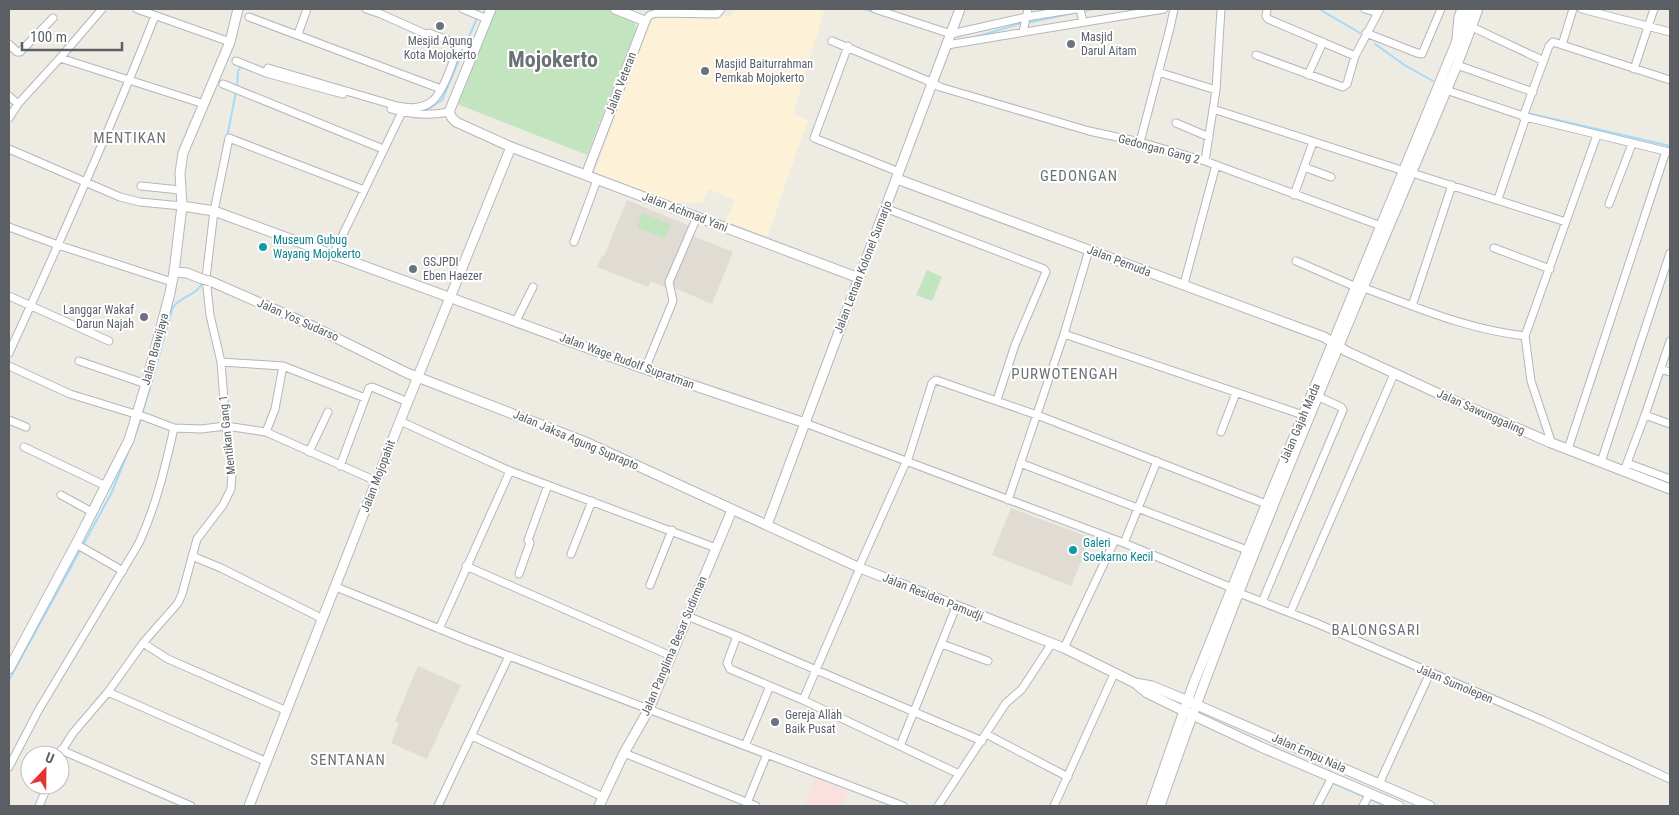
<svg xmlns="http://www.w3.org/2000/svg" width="1679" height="815" viewBox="0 0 1679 815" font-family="'Roboto Condensed',sans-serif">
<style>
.commercial{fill:#fdf2d8}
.education{fill:#e0dcd4}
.medical{fill:#fbe0df}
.green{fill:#c2e5c0}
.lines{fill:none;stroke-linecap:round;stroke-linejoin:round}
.stream{stroke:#a3dbfd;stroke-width:2}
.minor-casing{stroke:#b3b6ba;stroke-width:9}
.tertiary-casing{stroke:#b3b6ba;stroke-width:11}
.secondary-casing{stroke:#b4b8bd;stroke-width:11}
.minor{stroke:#fff;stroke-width:7}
.tertiary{stroke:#fff;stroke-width:9}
.secondary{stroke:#fff;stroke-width:9}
.tertiary-bridge-casing{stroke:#b3b6ba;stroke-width:11;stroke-linecap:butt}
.tertiary-bridge{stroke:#fff;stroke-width:9}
.worship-dot{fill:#6b7280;stroke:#fff;stroke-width:2}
.culture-dot{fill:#0f9aa8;stroke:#fff;stroke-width:2}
.labels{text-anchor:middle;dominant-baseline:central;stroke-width:4;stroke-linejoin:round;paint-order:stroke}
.worship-label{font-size:12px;fill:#5b616d;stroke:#fff;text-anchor:start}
.street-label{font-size:12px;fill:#5b5f63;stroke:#fff}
.culture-label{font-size:12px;fill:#0d838f;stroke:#fff;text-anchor:start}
.quarter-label{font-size:15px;letter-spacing:1px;fill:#6c7175;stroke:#fff}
.town-label{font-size:22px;font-weight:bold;fill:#6c7175;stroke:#fff}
</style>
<rect width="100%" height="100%" fill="#eeebe3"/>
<path class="commercial" d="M735,9h82l7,3 -31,102 15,6 -41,117 -41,-16 9,-21 -27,-11 -6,14 -35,-1 -72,-30 58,-157 78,1z"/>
<path class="education" d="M627,200l63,26 -25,61 -14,-6 -3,6 -51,-20 5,-12 2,1z
M691,235l42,17 -21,52 -42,-18z
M1011,508l80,30 -20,48 -79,-31z
M418,666l43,19 -34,74 -36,-16 8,-20 -4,-2z"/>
<path class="medical" d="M816,778l32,13 -6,15h-38z"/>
<path class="green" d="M496,9h110l29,12 1,8 -49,126 -130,-51z
M642,213l29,11 -6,15 -28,-12z
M927,270l15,7 -10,24 -16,-6z"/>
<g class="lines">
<path class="stream" d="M674,9l12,1
M864,9l10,3
M1319,9l41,24
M706,11l10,-1
M1083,11l12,-2
M1027,23l51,-11
M979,36l43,-13
M1375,44l31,22 27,15
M237,88l1,-17 3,-5
M421,110l9,-2 12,-8 35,-82
M1527,113l143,33
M227,137l9,-45
M134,438l5,-13 34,-118c11,-13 22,-10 30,-25
M9,680l102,-186 20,-49
M1333,783l32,14
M1370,799l16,7"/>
<g class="minor-casing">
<path id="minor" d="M137,9l93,33
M366,9l15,5 47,21 1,-2 45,17
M463,9l24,10
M875,9l76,25 75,-17 50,-8
M1080,9l3,13
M1267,9l-1,7 2,3 87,37
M1365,9l13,4
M1582,9l88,23
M249,17l192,72
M645,21l5,-6 7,-2 60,1 4,-5
M1472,27l72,34
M1023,32l5,-23
M1366,33l51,20 5,1 19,-45
M298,34l9,-25
M832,41l94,39 14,7 149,44 51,11 65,19 176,65
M9,44l8,8h3l33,-34
M947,45l217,-36
M1562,45l11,-36
M848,46l-34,92 85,34
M1256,55l87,32 4,-3 8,-28 25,-47
M60,58l144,46
M236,61l30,12 77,21
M1457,65l76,27
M1634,69l20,-60
M1158,72l58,18
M266,73l2,-5 129,38c11,2 21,3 31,-2 15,-7 25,-44 31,-59
M1308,75l15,-33
M223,84l160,65
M1446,90l80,27 143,35
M9,96l9,8
M391,109c20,6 38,7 58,3
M1213,109l191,62
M1523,117l26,-71 4,-4 117,38
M9,118l9,-14 42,-46 42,-49
M1176,123l33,14
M1140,142l30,-114 4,-19
M9,149l111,48 20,5 42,4
M1205,161l11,-71 5,-81
M1304,167l27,10
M1412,173l154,49
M141,186l39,4
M1294,195l19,-53
M1498,199l28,-82
M1609,204l23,-60
M885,208l159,61 2,3 -31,73 -18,55
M9,227l49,18 114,37
M574,242l23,-62
M1494,248l56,21
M333,255l69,-143
M1296,261l60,26
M1184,284l32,-119
M1364,288c55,20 102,41 161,48
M9,296l100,45
M1412,306l40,-121
M516,321l17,-34
M1064,334l239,81
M9,353c51,-111 101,-223 146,-337
M79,361l67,23
M221,362l62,4 82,32
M9,366l61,28 75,23 29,11 27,1 25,-3 40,6 110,49
M645,369l28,-68 -4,-19 28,-65
M1661,369l9,3
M1645,415l25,9
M9,420l17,7
M400,421l110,50 206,77
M805,423l319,120 108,45 7,5 77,30 228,98 126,58
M266,432l9,-23 8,-43
M1221,432l15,-39
M1549,442l1,-4 -19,-57 -6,-45 72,-201
M24,447l82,39
M1568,449l98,-298
M309,452l19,-40
M907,462l25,-79 4,-3 101,35 229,89
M1601,462l69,-209
M1020,463l227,87
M1627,463l43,16
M340,466l29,-78 3,-1 36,15
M1624,471l21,-56 25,-74
M61,495l31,17
M1008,500l56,-166 25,-84
M1124,543l33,-82
M76,544l47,27
M571,554l21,-53
M192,556l29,12 102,51
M466,566l205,90
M859,567l47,-105
M519,574l11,-31 -2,-3 20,-55
M650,585l22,-55
M336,587l131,53 436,166
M1262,602l81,-192 -2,-3 -22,-10
M1290,613l104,-239
M687,616l50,20 245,105
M439,629l71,-158
M737,636l-10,27 3,6 73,31 156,74
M143,643l25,16 119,52
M942,644l46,17
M1064,648l51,-108
M108,692l159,70
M803,700l57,-132
M986,734l82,43
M472,736l131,61
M745,746l25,-60
M900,746l56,-139
M61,750l130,56
M624,753l132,53
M59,755l14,-22 35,-41 35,-49 35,-40 4,-9 15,-55 26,-34 8,-16 1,-16 -6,-47 -5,-64 -11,-47 -4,-37 8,-67 15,-73 135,52
M9,767l29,-56 101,-168c17,-37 26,-75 35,-115
M1379,784l51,-111
M747,803l20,-49
M39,806l9,-21
M438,806l71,-150
M938,806l68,-103 16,-14 30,-46
M1054,806l60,-132
M1317,806l15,-29
M1363,806l7,-13"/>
</g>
<g class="tertiary-casing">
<path id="tertiary" d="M491,9l-42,103 3,6 4,4 55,25
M1457,39l2,-22 3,-8
M586,175l59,-154 -30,-12
M897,179l427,158 22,14 102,47 101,44 121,47
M182,206l32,5 431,158 160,54
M174,272l13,1 15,6
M210,281l100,44 97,48 181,70 272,125 204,80 71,35 12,10 37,18
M767,525l92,-247
M1135,683l17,3 36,15
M599,806l25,-53 25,-44 83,-199"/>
</g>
<g class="secondary-casing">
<path id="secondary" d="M9,669l67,-125 53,-104 17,-56 24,-91 4,-21 8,-66 -2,-33 3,-20 47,-111 8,-33
M1190,702l240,104
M1186,712l75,35 138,59
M249,806l151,-385 111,-274 348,131 101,-269
M1151,806l42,-121 39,-97 238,-579
M1160,806c87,-251 194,-496 297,-741l21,-56"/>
</g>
<use href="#minor" class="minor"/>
<use href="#tertiary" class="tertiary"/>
<use href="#secondary" class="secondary"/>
<g class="tertiary-bridge-casing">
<path id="tertiary-bridge" d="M202,279l8,2"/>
</g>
<use href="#tertiary-bridge" class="tertiary-bridge"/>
</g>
<g class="worship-dot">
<circle cx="440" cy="26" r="5"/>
<circle cx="1071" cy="44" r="5"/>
<circle cx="705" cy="71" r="5"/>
<circle cx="413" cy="269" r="5"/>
<circle cx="144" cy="317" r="5"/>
<circle cx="775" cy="722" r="5"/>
</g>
<g class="culture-dot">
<circle cx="263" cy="247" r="5"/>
<circle cx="1073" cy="550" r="5"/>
</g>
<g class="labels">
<g class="worship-label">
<text x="1081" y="37">Masjid<tspan x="1081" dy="14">Darul Aitam</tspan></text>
<text x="440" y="41" text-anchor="middle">Mesjid Agung<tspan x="440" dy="14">Kota Mojokerto</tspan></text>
<text x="715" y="64">Masjid Baiturrahman<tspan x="715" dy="14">Pemkab Mojokerto</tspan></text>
<text x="423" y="262">GSJPDI<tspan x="423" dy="14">Eben Haezer</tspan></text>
<text x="134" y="310" text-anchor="end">Langgar Wakaf<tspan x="134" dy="14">Darun Najah</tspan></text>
<text x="785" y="715">Gereja Allah<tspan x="785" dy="14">Baik Pusat</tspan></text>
</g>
<g class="street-label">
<text transform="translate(621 83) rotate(-69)">Jalan Veteran</text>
<text transform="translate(1159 149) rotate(15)">Gedongan Gang 2</text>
<text transform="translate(685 212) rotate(21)">Jalan Achmad Yani</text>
<text transform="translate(1119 261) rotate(21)">Jalan Pemuda</text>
<text transform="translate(863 267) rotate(-69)">Jalan Letnan Kolonel Sumarjo</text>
<text transform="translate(298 320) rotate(24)">Jalan Yos Sudarso</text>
<text transform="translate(155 349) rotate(-75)">Jalan Brawijaya</text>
<text transform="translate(627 361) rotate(20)">Jalan Wage Rudolf Supratman</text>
<text transform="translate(1481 412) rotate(24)">Jalan Sawunggaling</text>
<text transform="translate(1300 423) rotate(-67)">Jalan Gajah Mada</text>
<text transform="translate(227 435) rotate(-96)">Mentikan Gang 1</text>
<text transform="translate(576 440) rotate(23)">Jalan Jaksa Agung Suprapto</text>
<text transform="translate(378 476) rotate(-69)">Jalan Mojopahit</text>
<text transform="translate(933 597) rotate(22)">Jalan Residen Pamudji</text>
<text transform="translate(674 646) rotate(-67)">Jalan Panglima Besar Sudirman</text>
<text transform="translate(1455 684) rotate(23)">Jalan Sumolepen</text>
<text transform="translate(1309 753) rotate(24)">Jalan Empu Nala</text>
</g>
<g class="culture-label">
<text x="273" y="240">Museum Gubug<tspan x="273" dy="14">Wayang Mojokerto</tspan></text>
<text x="1083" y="543">Galeri<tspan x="1083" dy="14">Soekarno Kecil</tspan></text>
</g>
<g class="quarter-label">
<text x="130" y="138">MENTIKAN</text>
<text x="1079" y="176">GEDONGAN</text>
<text x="1065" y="374">PURWOTENGAH</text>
<text x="1376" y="630">BALONGSARI</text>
<text x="348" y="760">SENTANAN</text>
</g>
<g class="town-label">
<text x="553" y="59">Mojokerto</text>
</g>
</g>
<rect width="1679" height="815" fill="none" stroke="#5b5f63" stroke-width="20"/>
<g transform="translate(45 770) rotate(22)"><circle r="24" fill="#ffffff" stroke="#bdbfc1"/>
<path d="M0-4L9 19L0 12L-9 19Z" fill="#e63531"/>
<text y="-8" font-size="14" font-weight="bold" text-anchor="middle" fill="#5b5f63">U</text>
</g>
<path d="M22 42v8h100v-8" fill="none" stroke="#5b5f63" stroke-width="2.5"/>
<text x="30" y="42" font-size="15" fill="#5b5f63" stroke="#ffffff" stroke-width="4" paint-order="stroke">100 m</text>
</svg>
